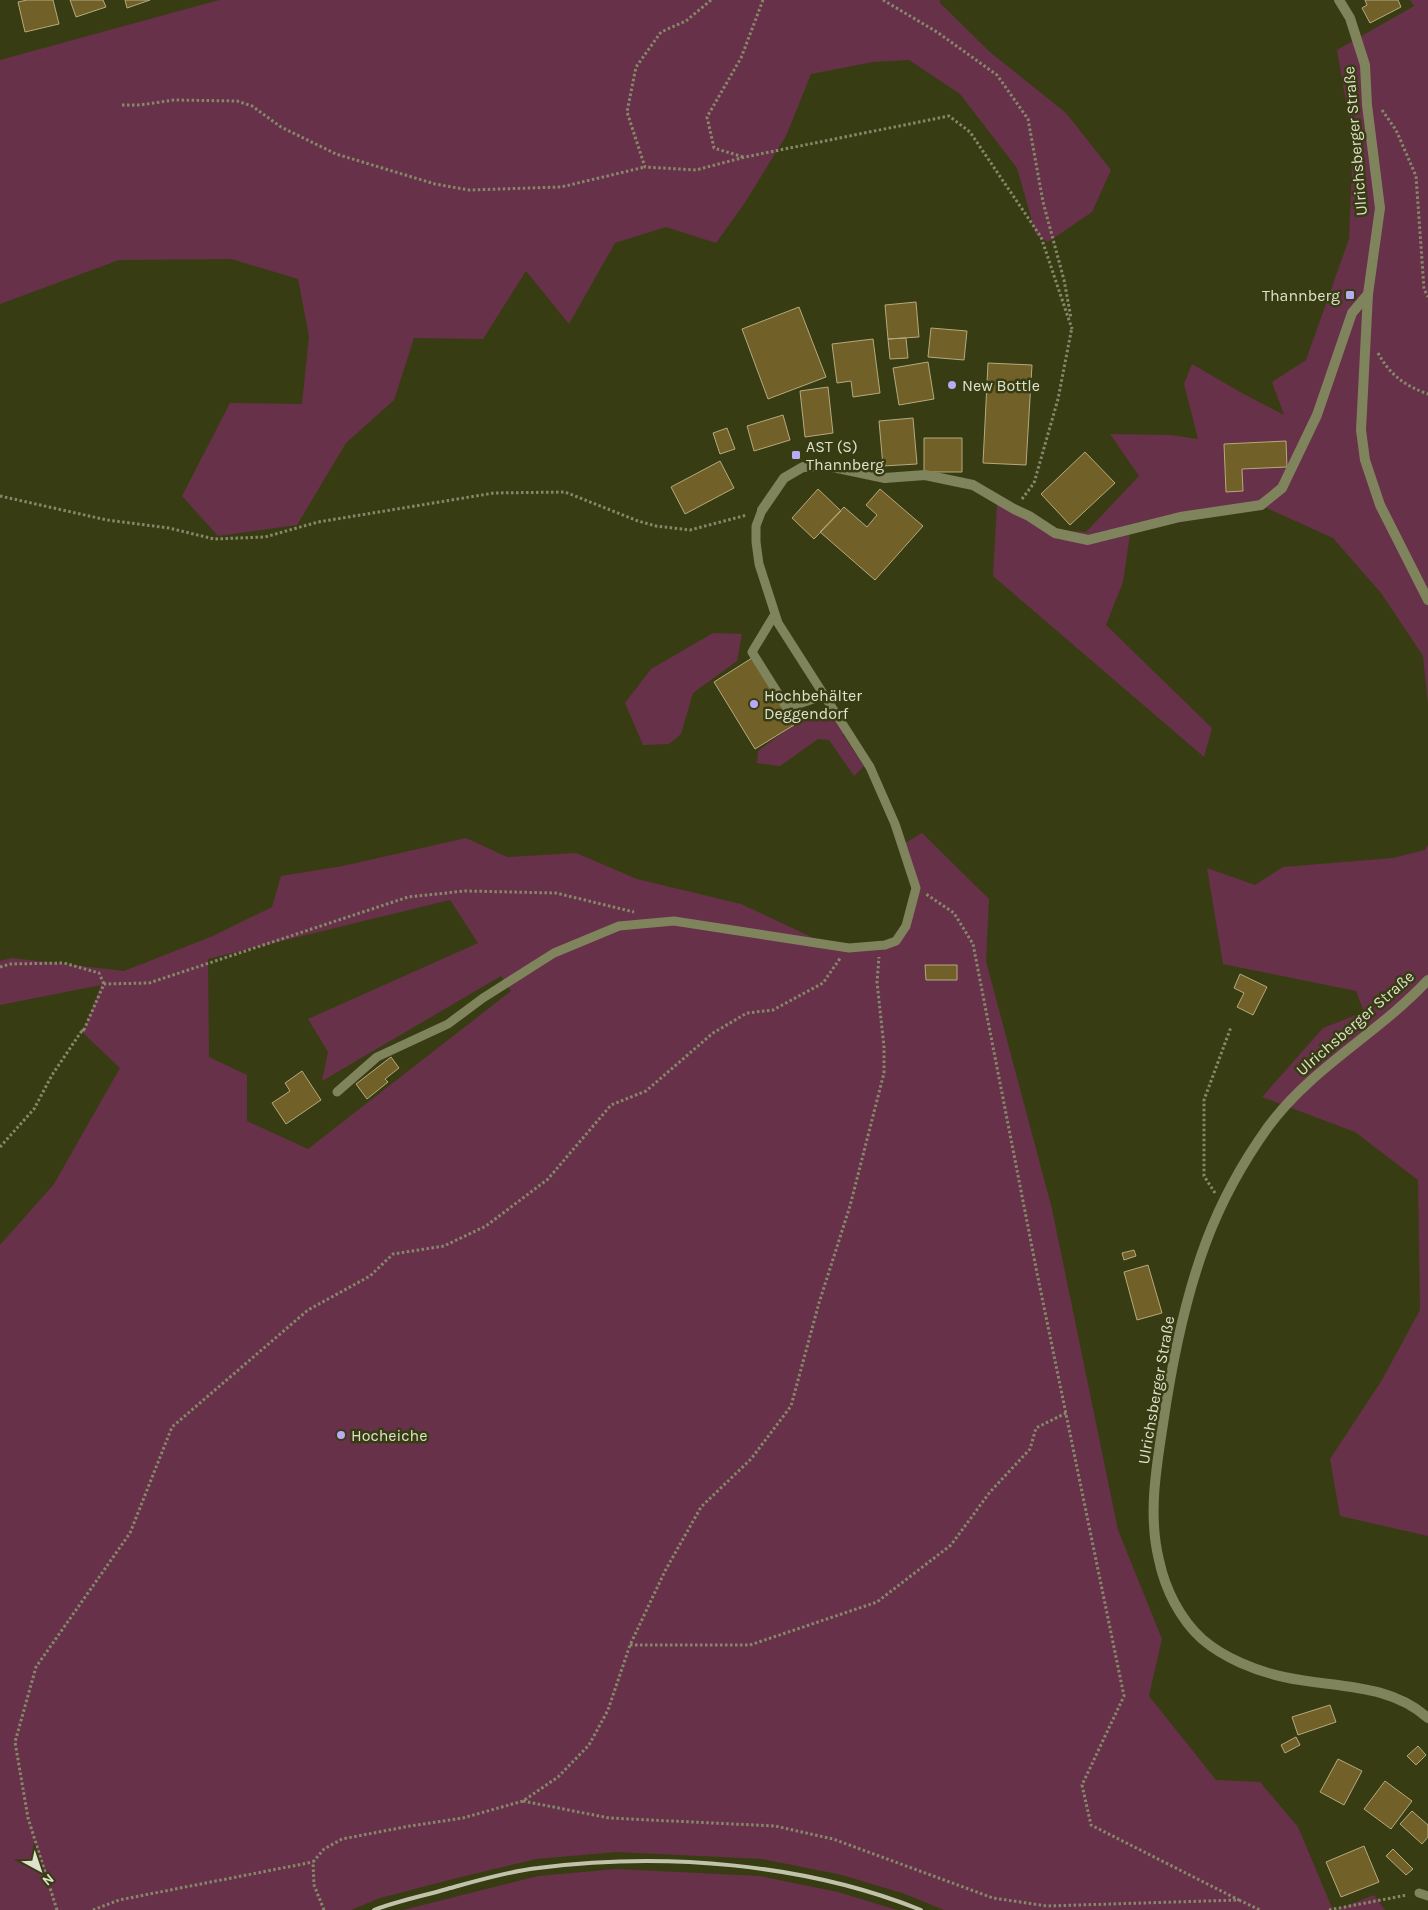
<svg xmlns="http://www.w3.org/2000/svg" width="1428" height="1910" viewBox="0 0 1428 1910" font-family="Karla,sans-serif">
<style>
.green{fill:#673149;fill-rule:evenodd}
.building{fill:#716129;stroke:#b6a97e}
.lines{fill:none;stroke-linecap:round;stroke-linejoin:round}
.path{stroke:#868969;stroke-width:3;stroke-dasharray:2.5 2.5;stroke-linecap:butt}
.service{stroke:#7f845c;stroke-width:9}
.minor{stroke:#7f845c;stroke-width:10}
.tertiary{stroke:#7f845c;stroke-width:10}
.rail{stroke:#c0c3a9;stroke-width:4}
.poi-dot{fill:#baaaf6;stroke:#383c13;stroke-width:2}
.labels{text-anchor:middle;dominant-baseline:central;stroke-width:5;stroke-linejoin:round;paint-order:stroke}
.street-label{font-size:16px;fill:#dee1cb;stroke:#383c13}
.poi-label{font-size:16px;fill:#dee1cb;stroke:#383c13;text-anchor:start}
</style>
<rect width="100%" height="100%" fill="#383c13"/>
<path class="green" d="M219,0h721v3l51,50 75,60 45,57 -19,42 -44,30 -12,-7 -19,-67 -57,-74 -51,-34 -36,2 -62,12 -25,62 -42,68 -28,39 -50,-16 -51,16 -46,81 -43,-53 -43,68 -69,-1 -20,62 -48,43 -49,82 -79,11 -36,-40 48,-93 72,1 7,-68 -11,-57 -67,-20 -112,1 -119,44v-244z
M1410,0h18v704l-5,-48 -42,-63 -48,-55 -73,-33 -129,22 -8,55 -17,43 106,103 -8,29 -211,-181 4,-73 63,27 26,2 53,-56 -29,-42 61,1 27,4 -14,-55 8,-20 48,28 44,23 -12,-33 34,-22 43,-121 4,-96 -16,-93 77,-44z
M713,633l29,1 -5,27 -44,32 -12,41 -12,10 -26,1 -18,-42 26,-34z
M825,712l20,19 -2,4 21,31 -10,10 -25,-36 -11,-1 -38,27 -23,-3 1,-12 45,-33 10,2z
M922,833l67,66 -3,62 66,248 66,321 44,109 -13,57 67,84 44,2 38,45 35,83h-389l-39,-16 -63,-19 -80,-16 -145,-7 -81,7 -79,19 -77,20 -29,12h-351v-665l54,-61 66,-116 -37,-35 18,-48 -101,20v-44l12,-3 112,13 89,-35 59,-29 9,-31 62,-10 123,-28 41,19 69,-4 61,26 104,25 79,37 45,7 29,-8 12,-14 9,-38 -13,-43zM450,900l28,43 -170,76 20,33 -6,29 179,-105 10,15 -203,158 -61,-28v-46l-38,-18 -1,-98z
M1428,845v691l-88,-20 -10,-57 52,-79 38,-70 -2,-130 -63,-48 -93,-35 61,-69 41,-16 -8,-21 -133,-27 -16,-96 48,17 28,-18 110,-9 32,-8z
M617,1869l143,7 78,16 59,18h-494l135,-34z
M1374,1895l11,15h-49z"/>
<path class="building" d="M27,0h26l6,24 -34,8 -7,-30z
M70,0h33l3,7 -30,10z
M125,0h25l-23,8z
M1365,0h33l3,7 -31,16 -8,-15 5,-3z
M916,302l3,35 -31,2 -3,-34z
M799,307l27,70 -58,22 -26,-70z
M931,328l36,3 -3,29 -36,-3z
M906,338l2,20 -18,1 -2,-20z
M873,339l7,54 -27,4 -2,-16 -14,2 -5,-39z
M928,362l6,37 -35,6 -6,-37z
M988,363l44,2 -6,100 -43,-2z
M828,387l5,46 -28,4 -5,-46z
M783,415l7,25 -36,11 -7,-25z
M913,418l4,46 -34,2 -4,-45z
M727,428l8,21 -15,5 -7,-21z
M924,438h38v34h-38z
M1286,441l1,26 -45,2 1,22 -17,1 -2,-48z
M1085,452l30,31 -45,42 -29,-31z
M720,461l14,27 -49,26 -14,-27z
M818,489l23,22 -27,28 -22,-21z
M880,489l43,37 -48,54 -55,-48 24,-25 23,20 10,-12 -11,-10z
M752,658l42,67 -39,24 -41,-67z
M925,965h32v15h-31z
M1240,974l27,13 -14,28 -16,-8 7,-14 -10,-5z
M391,1057l8,11 -14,11 3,3 -21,17 -11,-15z
M302,1071l19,29 -35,24 -14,-21 18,-12 -5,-8z
M1134,1250l2,6 -12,4 -2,-7z
M1148,1265l14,48 -25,7 -13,-48z
M1330,1705l6,17 -38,13 -6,-18z
M1296,1737l4,8 -15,8 -4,-8z
M1418,1746l8,9 -10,10 -9,-9z
M1338,1759l24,12 -18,34 -24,-13z
M1385,1781l27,20 -21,28 -27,-20z
M1412,1811l16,14v12l-6,7 -22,-20z
M1364,1846l15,36 -38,15 -15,-35z
M1393,1849l20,20 -7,6 -20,-19z"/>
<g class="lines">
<path class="path" d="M711,0l-25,21 -25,11 -25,35 -9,45 18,55 51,3 49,-13 204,-41 21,16 71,105 31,92
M883,0l54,32 60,43 31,44 15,83 21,78 7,38
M122,105h18l34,-5 63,1 15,5 29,21 55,27 99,30 34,6 92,-3 84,-20
M1382,110l14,20 20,46 8,113 4,8
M743,157l-29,-9 -7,-31 34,-59 22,-58
M1378,353c12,22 27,33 50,41
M0,496l107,24 62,8 45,11 51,-2 53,-15 176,-29 71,-1 73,29 18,5 34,4 57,-15
M1022,499l12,-16 24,-84 14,-72
M0,967l10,-3 54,-1 35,10 5,11
M0,1147l34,-38 18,-34 31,-46v3l21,-48 45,-1 259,-86 57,-6 91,2 78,19
M1215,1193l-11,-17v-76l27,-73
M630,1645h120l127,-43 74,-57 39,-53 40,-43 6,-21 30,-15
M523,1801l86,17 166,8 58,13 160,59 54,8 192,-6 -148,-75 -9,-40 42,-89 -87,-423 -64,-329 -19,-31 -28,-19
M1239,1900l21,10
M57,1910l-29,-92 -13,-76 21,-75 94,-134 42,-106 136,-117 62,-34 23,-22 51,-8 42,-20 62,-47 63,-74 35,-14 67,-58 34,-20 26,-3 50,-27 18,-26
M93,1910l26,-10 194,-38
M324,1910l-10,-25 -1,-23 11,-13 18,-10 68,-13 53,-8 60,-17 35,-24 31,-32 19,-35 22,-65 35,-74 36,-64 50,-48 40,-53 28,-103 31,-97 34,-133v-26l-7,-65 2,-25
M1329,1910l78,-15"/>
<path class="service" d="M775,614l-23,38 35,56 38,-13
M337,1092l40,-35 71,-33 35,-26 71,-45 65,-27 55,-5 175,27 36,-3 11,-4 10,-15 10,-38 -21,-64 -25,-57 -92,-144 -19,-59 -3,-22v-16l6,-16
M1419,1893l9,3"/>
<path class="minor" d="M762,510l22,-32 19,-11 25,-1 57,12 40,-3 48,10 41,24 15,7 26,17 33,7 92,-23 81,-12 21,-17 35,-73 35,-102 16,-19"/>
<path class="tertiary" d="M1339,0l11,18 15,47 2,40 13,103 -12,86 -7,136 4,30 15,45 48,95
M1428,980c-49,53 -116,87 -160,147 -25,35 -47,75 -62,115 -22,59 -34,120 -43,182 -7,45 -15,92 -4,136 6,29 21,59 43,79 22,19 54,32 82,38 49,11 104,5 144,41"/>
<path class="rail" d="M374,1910c23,-9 49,-14 73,-21 29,-8 62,-18 91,-21 125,-16 266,-5 383,42"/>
</g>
<g class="poi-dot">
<rect x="1345" y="290" width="10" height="10" rx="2.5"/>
<circle cx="952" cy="385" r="5"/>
<rect x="791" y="450" width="10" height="10" rx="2.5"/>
<circle cx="754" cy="704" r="5"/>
<circle cx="341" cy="1435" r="5"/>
</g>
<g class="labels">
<g class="street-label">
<text transform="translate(1355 141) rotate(-95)">Ulrichsberger Straße</text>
<text transform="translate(1355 1023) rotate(-41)">Ulrichsberger Straße</text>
<text transform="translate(1156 1390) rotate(-80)">Ulrichsberger Straße</text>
</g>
<g class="poi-label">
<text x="1340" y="295" text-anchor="end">Thannberg</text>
<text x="962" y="385">New Bottle</text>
<text x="806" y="446">AST (S)<tspan x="806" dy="18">Thannberg</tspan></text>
<text x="764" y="695">Hochbehälter<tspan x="764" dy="18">Deggendorf</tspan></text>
<text x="351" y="1435">Hocheiche</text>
</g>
</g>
<g transform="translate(40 1870) rotate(140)" stroke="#383c13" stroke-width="4" paint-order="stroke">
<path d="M0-4L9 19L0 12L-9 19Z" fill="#dee1cb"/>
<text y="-8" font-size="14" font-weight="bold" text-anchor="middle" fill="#dee1cb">N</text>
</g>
</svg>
